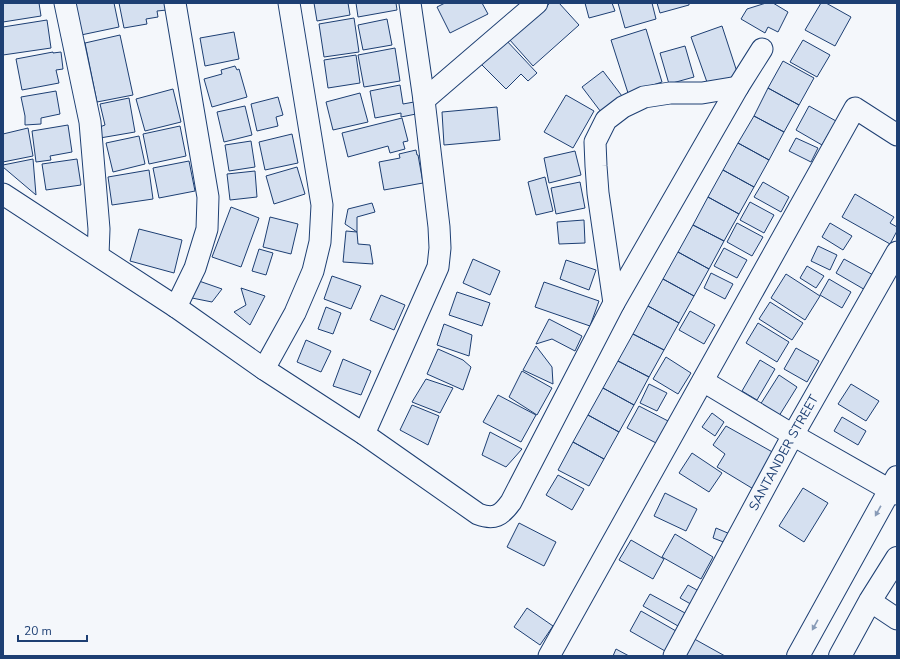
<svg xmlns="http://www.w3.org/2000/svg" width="900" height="659" viewBox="0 0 900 659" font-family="'Nunito Sans',sans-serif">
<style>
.building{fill:#d5e0f0;stroke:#1d3f73}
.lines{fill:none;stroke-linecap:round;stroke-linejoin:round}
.street-casing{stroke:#1d3f73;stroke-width:23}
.secondary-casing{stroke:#1d3f73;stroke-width:24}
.street{stroke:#f4f7fb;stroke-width:21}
.secondary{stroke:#f4f7fb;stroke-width:22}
.oneway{fill:#889bb7}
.labels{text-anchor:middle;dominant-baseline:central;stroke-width:3;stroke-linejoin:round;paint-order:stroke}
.street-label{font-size:13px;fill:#1d3f73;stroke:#f4f7fb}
</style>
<rect width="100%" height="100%" fill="#f4f7fb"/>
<path class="building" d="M3,3h36l2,13 -38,6z
M75,3h39l5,24 -38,8z
M119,3h46l2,7 -10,1 1,6 -12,2 1,5 -23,4z
M314,3h34l2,12 -33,6z
M356,3h40l1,7 -39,7z
M445,3h37l6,11 -38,19 -13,-26z
M550,3h9l20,22 -46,41 -24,-27z
M585,3h27l3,8 -26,7z
M618,3h34l4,16 -31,9z
M657,3h32v2l-29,8z
M766,3h7l15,9 -10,20 -10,-5 -3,6 -24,-14 6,-10z
M821,3h5l25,14 -16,29 -30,-16z
M354,18l5,34 -35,5 -5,-33z
M387,19l5,26 -29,5 -5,-25z
M47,20l4,28 -48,7v-28z
M722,26l16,49 -30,10 -17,-48z
M646,29l16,53 -34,11 -17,-53z
M234,32l5,27 -34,7 -5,-28z
M120,35l13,60 -36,7 -12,-59z
M505,39l32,34 -9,8 -7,-7 -15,15 -26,-26z
M803,40l27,15 -13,22 -27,-15z
M685,46l9,31 -25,7 -9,-31z
M395,48l5,33 -36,6 -6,-32z
M53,52v1l8,-1 2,17 -7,1 3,13 -37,7 -6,-31z
M356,55l4,28 -32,5 -4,-28z
M783,61l31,17 -15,27 -31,-17z
M235,66l2,4 2,-1 8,28 -35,10 -8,-28 18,-5 -1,-4z
M603,71l22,29 -21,16 -22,-29z
M400,85l3,19 11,-2 2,12 -15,3v-4l-26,5 -5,-27z
M768,88l31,17 -15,27 -30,-16z
M173,89l8,33 -36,9 -9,-32z
M56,91l4,23 -19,4v6l-16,1v-9l-4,-19z
M360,93l8,29 -35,8 -7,-28z
M566,95l28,16 -21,37 -29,-16z
M278,97l5,18 -7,2 2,9 -21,5 -6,-27z
M129,98l6,34 -35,6 -3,-10 8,-3 -5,-21z
M245,106l7,29 -28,7 -7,-30z
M809,106l27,15 -14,24 -26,-15z
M497,107l3,33 -56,5 -2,-33z
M754,116l30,16 -15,28 -31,-17z
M402,118l6,23 -5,1 2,7 -15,4 -2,-7 -40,11 -6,-24z
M68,125l4,27 -22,4 1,4 -15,2 -4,-31z
M180,126l6,30 -37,8 -6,-30z
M28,128l5,28 -30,6v-28z
M292,134l6,29 -33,7 -6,-28z
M139,136l6,28 -32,8 -7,-29z
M796,138l22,10 -7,14 -22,-11z
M251,141l4,26 -26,4 -4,-26z
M738,143l31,17 -15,27 -31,-17z
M416,150l1,5h1l5,28 -39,7 -5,-28 21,-4 -1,-4z
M575,151l6,24 -32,8 -5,-25z
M33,159l3,36 -33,-28v-2z
M77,159l4,26 -35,5 -4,-26z
M189,161l6,30 -36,7 -6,-30z
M297,167l8,27 -31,10 -8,-28z
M149,170l4,29 -41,6 -4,-28z
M723,170l31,17 -15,27 -31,-17z
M255,171l2,26 -27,3 -3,-26z
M545,177l8,34 -17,4 -8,-33z
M580,182l5,26 -29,6 -5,-26z
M763,182l26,15 -8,15 -27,-15z
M855,194l39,23 -4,6 7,4v4l-7,13 -48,-27z
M708,197l31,17 -15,27 -31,-16z
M750,202l24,13 -10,18 -24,-13z
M372,203l3,9 -18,5v15l-12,-8 3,-15z
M231,207l28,11 -18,49 -29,-10z
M270,217l28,7 -7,30 -28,-7z
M584,220l1,23 -26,1 -2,-22z
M737,223l26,14 -11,19 -25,-14z
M830,223l22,13 -9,14 -21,-13z
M693,225l31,16 -15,28 -31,-17z
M139,229l43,11 -8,33 -44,-12z
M346,231l11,1 1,12 12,1 3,19 -30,-2z
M818,246l19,9 -7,15 -19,-9z
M724,248l23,12 -10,18 -23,-12z
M259,249l14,4 -7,22 -14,-4z
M678,252l31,17 -15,27 -31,-17z
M473,259l27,12 -10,24 -27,-12z
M844,259l31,17 -8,15 -31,-18z
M566,260l30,10 -7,20 -29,-11z
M807,266l17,10 -8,12 -16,-10z
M711,273l22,11 -8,15 -21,-11z
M786,274l34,22 -15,24 -34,-22z
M332,276l29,10 -10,23 -27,-10z
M663,279l31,17 -15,27 -31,-17z
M829,279l22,13 -9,16 -22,-13z
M199,281l23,8 -10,13 -20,-4z
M544,282l55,19 -9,25 -55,-19z
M241,288l24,8 -15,29 -16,-13 12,-7z
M457,292l33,11 -8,23 -33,-11z
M381,295l24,10 -11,25 -24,-10z
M770,302l33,21 -11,17 -33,-21z
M648,306l31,17 -15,27 -31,-16z
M326,307l15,6 -8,21 -15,-5z
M690,311l25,14 -11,19 -25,-14z
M549,319l33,17 -7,15 -23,-12 -16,5z
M758,323l31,19 -12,20 -31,-19z
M444,324l28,11 -3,21 -32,-11z
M633,334l31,16 -15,27 -31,-16z
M306,340l25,11 -10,21 -24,-10z
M536,346l16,21 1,17 -30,-14z
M796,348l23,13 -12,21 -23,-13z
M438,349l25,11 8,7 -8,23 -36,-16z
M666,357l25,16 -13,21 -25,-15z
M343,359l28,12 -10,24 -28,-9z
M760,360l15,9 -18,31 -15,-9z
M618,361l31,16 -15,28 -31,-17z
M522,371l30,17 -15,27 -28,-18z
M779,375l18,12 -18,29 -19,-11z
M426,379l27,9 -13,25 -28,-11z
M649,384l18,9 -10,18 -17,-8z
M851,384l28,17 -13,20 -28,-17z
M603,388l31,17 -15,27 -31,-17z
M498,395l38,20 -15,27 -38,-20z
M412,405l27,11 -11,29 -28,-15z
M639,406l31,16 -12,22 -31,-16z
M712,413l12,9 -9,14 -13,-9z
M588,415l31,17 -15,27 -31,-17z
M842,417l24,14 -8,14 -24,-14z
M726,426l50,28 -21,36 -38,-23 8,-13 -12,-9z
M490,432l32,17 -16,18 -24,-12z
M573,442l31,17 -15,27 -31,-16z
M692,453l30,20 -13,19 -30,-19z
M558,475l26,14 -12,21 -26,-15z
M803,488l25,15 -24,39 -25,-16z
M665,493l32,16 -11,22 -32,-15z
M519,523l37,19 -12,24 -37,-19z
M716,528l14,6 -4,9 -13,-5z
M675,534l38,23 -12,22 -39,-22z
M631,540l33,19 -11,20 -34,-19z
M688,585l16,9 -8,13 -16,-9z
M650,594l35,19 -7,13 -35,-20z
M527,608l26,18 -13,19 -26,-18z
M641,611l35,20 -11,20 -35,-20z
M689,636l36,20h-47z
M616,649l13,7h-16z"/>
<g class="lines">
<g class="street-casing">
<g id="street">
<path d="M65,3l25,119 9,107 -1,26"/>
<path d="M175,3l33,194 -1,32 -12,39 -19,39"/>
<path d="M424,100l113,-97"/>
<path d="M3,194l173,113 88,62 100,65 114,80c16,6 23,2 33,-12l103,-199 124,-216 24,-38"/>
<path d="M614,303l-16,-110 -2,-27 -1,-24 11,-22 17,-13 21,-10 26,-4h32l36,-6"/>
<path d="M264,369l31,-56 18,-42 7,-29 2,-37 -33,-202"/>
<path d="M703,381l90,54 104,59"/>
<path d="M364,434l74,-167 2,-19 -1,-21 -15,-127 -14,-97"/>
<path d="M870,601l27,18"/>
<path d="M549,656l306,-548 42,27"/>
<path id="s1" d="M674,656l119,-221 104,-183"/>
</g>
</g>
<g class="secondary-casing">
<path id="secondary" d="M798,656l99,-179
M840,656l30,-55 27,-43"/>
</g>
<use href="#street" class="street"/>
<use href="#secondary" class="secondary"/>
</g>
<defs><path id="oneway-solid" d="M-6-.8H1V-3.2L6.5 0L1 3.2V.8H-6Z"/></defs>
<g class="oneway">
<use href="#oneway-solid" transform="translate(878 511) rotate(119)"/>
<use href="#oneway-solid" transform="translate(815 625) rotate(119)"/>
</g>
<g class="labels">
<g class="street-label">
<text stroke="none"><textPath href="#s1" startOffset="231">SANTANDER STREET</textPath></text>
</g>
</g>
<rect width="900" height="659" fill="none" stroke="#1d3f73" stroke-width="8"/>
<path d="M18 635v6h69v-6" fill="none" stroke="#1d3f73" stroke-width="2"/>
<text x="24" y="635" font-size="12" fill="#1d3f73" stroke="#f4f7fb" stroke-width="3" paint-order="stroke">20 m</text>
</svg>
